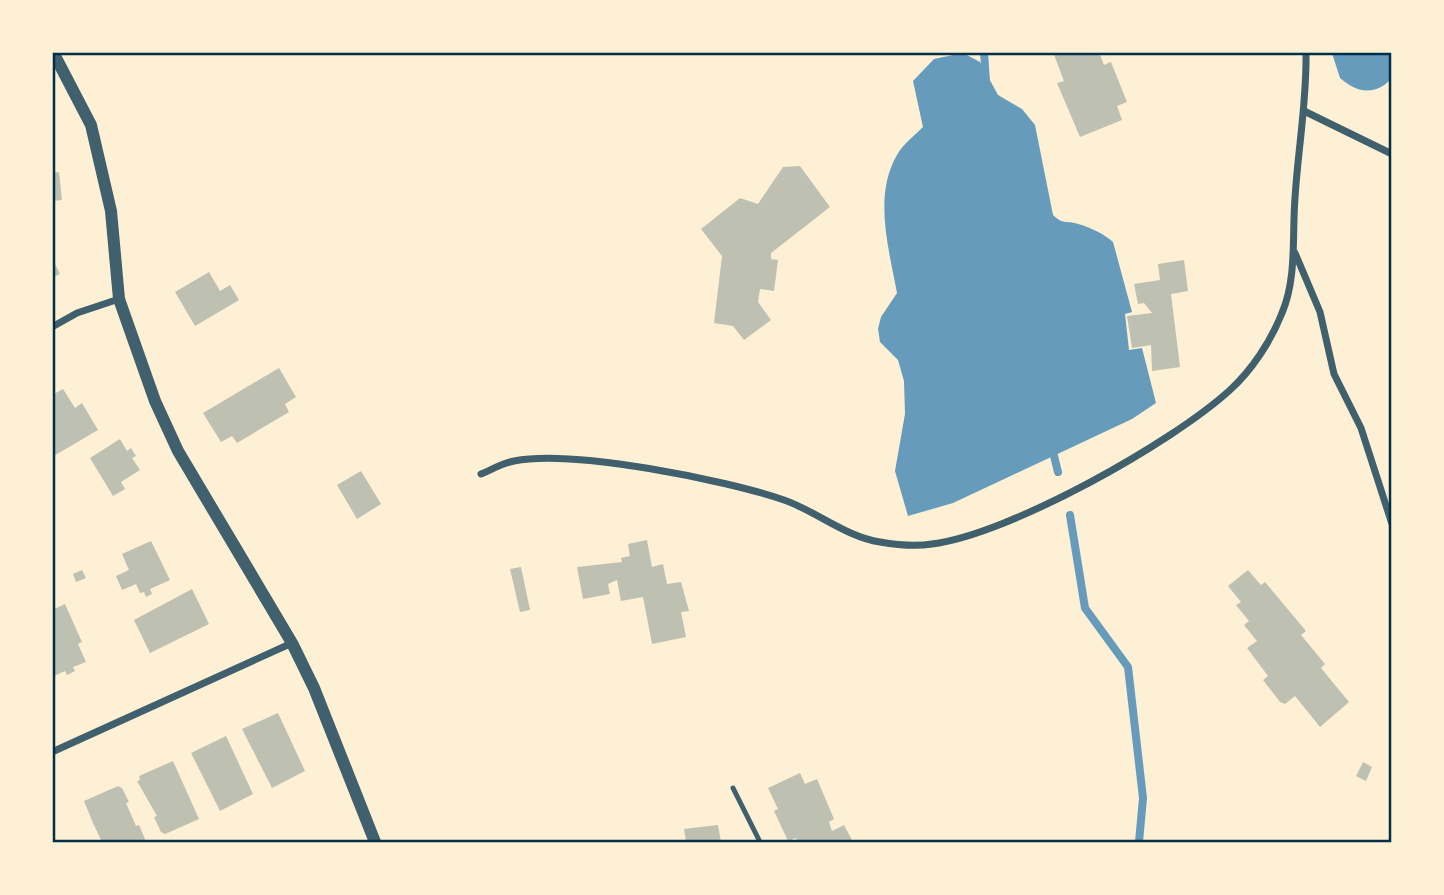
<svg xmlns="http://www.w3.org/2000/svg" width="1444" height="895" viewBox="0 0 1444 895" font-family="Rubik,sans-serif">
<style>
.water{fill:#669bbc}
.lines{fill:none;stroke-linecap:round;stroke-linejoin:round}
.stream{stroke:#669bbc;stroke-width:8}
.building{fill:#bec0b2}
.service{stroke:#3f606c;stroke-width:5}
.minor{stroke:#3f606c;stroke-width:7}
.tertiary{stroke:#3f606c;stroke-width:12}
.neatline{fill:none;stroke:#003049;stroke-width:2.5}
</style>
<rect width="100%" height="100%" fill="#fdf0d5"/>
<path class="water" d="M963,53l17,9 18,33 24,14 13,16 18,90c10,10 13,5 25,9 12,3 26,10 35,18l19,70 -7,2 4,36 13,-2 14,55 -24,16 -179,84 -45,13 -13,-45 10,-57 -1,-33 -6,-21 -18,-18 -2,-13 3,-12 16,-24c-8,-44 -24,-97 0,-138 6,-11 17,-19 26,-28l-10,-46 21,-22z
M1332,53h59v26c-16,17 -34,14 -51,-1z"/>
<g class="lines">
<path class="stream" d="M984,52l2,29
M1052,448l6,24
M1070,515l15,93 43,59 15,131 -4,44"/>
</g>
<path class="building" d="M1053,52h46l5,13 7,-3 16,40 -10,4 5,14 -42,17 -23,-54 7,-2z
M800,166l30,41 -59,46v6l7,1 -4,31 -14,-2 -2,13 13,18 -27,20 -11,-14 -19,-3 8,-67 -21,-27 39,-31 18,6 25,-37z
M59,172l3,28 -10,1v-28z
M52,258l8,16 -8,4z
M1184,260l4,31 -17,3 9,73 -28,4 -1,-26 -19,3 -5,-32 25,-3 -8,-10 -6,1 -4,-20 26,-4 -2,-16z
M209,272l11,19 10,-6 9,15 -44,26 -20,-34z
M279,368l17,29 -11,7 4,8 -52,31 -5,-7 -11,6 -18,-29z
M63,389l12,19 7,-5 16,27 -46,27v-62z
M120,439l7,12 4,-3 5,8 -4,2 8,12 -19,12 4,7 -12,7 -23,-38z
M361,471l20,33 -24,15 -20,-34z
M647,540l5,27 11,-3 4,20 14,-2 8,29 -8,1 5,25 -34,7 -9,-47 -22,4 -4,-21 -9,4 2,10 -27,5 -6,-32 45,-5 -1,-4 9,-2 -2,-12z
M151,541l19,39 -20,9 2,5 -6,3 -2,-5 -4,1 -4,-9 -14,6 -6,-14 13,-6 -7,-16z
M521,567l9,43 -10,2 -10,-43z
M82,570l4,8 -10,4 -3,-8z
M1248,570l13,15 4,-3 41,49 -5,4 24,29 -4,4 28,34 -29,25 -25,-31 -10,8 -5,-2 -17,-22 5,-4 -21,-28 10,-7 -13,-16 5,-4 -13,-16 5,-3 -13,-16z
M192,589l17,35 -59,29 -16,-33z
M65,604l17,38 -4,2 8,18 -13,5 2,4 -8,4 -2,-4 -13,6v-67z
M278,713l27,58 -33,17 -30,-59z
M226,736l27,58 -33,17 -29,-58z
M173,761l26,58 -34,15 -4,-2 -7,-15 3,-1 -20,-35 3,-1 -1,-4z
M1363,762l9,5 -6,14 -10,-5z
M800,773l5,11 12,-5 17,40 -5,3 3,9 12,-6 9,17h-55l-2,-4 -8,3 -14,-30 4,-2 -10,-21z
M118,786l4,2 7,14 -3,1 10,23 3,-1 6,14 -2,3h-41l-9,-19 -9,-22z
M718,825l3,17h-35l-2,-13z"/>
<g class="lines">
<path class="service" d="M733,788l27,54"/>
<path class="minor" d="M1304,111l88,43
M1295,253l25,59 14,62 27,54 31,96
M52,327l25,-14 42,-14
M481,474c10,-4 22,-11 33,-13 58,-12 212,19 270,39 32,11 62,37 96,42 17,3 34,5 52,2 78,-10 240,-101 298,-154 22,-20 41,-49 52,-77 15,-35 10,-78 13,-115 3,-49 12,-97 11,-146
M52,752l240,-109"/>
<path class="tertiary" d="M53,52l38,73 20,86 8,88 36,102 23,50 114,192 22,45 61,154"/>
</g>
<rect width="1444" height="895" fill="none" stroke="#fdf0d5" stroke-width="108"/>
<rect x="54" y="54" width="1336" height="787" class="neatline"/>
</svg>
